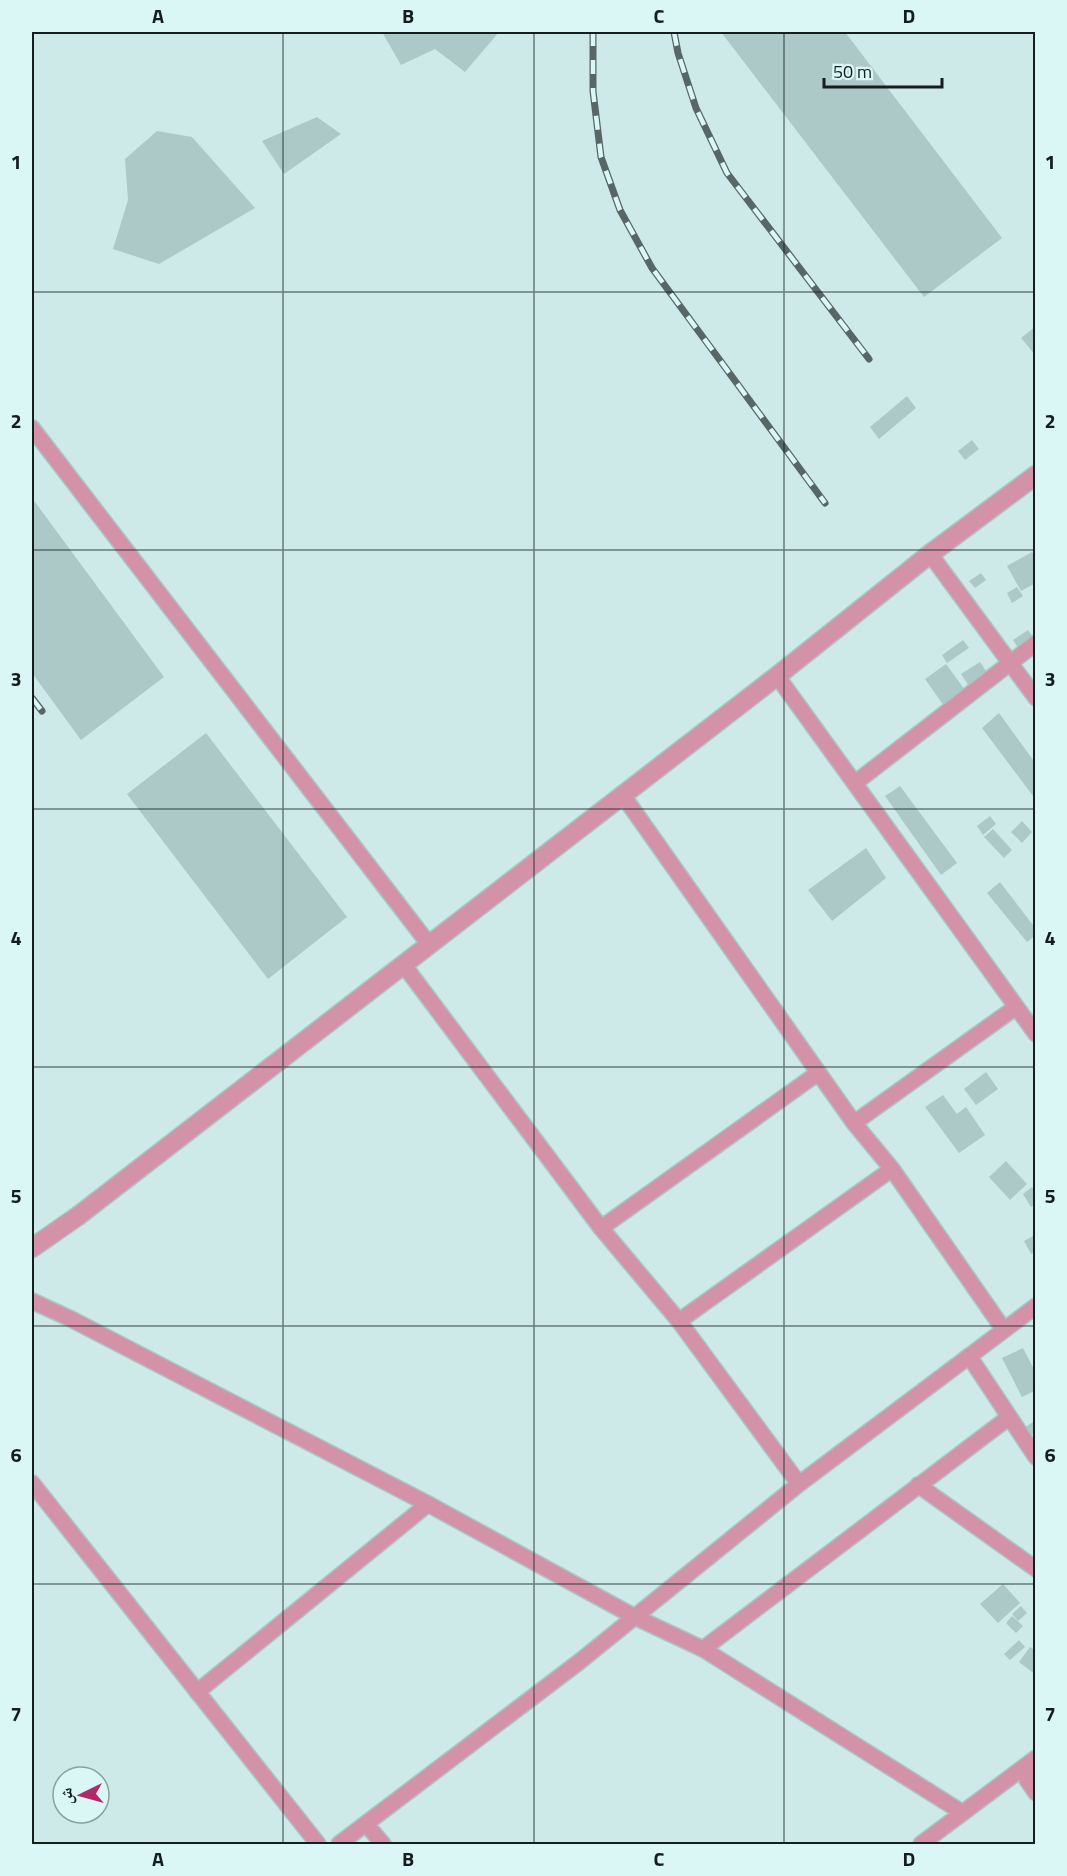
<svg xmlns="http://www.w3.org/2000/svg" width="1067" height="1876" viewBox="0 0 1067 1876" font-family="'Titillium Web','Noto Naskh Arabic',sans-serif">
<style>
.building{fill:#acc8c7}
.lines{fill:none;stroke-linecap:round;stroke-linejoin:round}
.minor-casing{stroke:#acc5c4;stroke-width:18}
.tertiary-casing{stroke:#acc5c4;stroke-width:21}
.minor{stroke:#d492a9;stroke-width:15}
.tertiary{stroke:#d492a9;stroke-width:18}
.rail-casing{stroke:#566766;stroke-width:7}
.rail{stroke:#daf7f6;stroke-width:4.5;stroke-dasharray:14;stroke-linecap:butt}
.grid{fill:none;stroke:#131e1d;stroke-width:1.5;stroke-opacity:0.55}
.neatline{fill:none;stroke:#131e1d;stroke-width:2}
.grid-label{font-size:20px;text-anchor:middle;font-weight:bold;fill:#131e1d}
</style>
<rect width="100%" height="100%" fill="#cdeae9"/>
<path class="building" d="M382,32h117l-34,40 -30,-23 -34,16z
M721,32h124l157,206 -78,59z
M317,117l24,17 -57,40 -22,-33z
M157,131l35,6 63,71 -96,56 -46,-15 15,-49 -3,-41z
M1036,326v30l-15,-18z
M907,396l9,12 -37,31 -9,-12z
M972,440l7,9 -14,11 -7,-9z
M32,498l132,179 -83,63 -49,-67z
M1032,552l4,6v25l-15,8 -14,-25z
M981,573l5,7 -11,8 -6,-7z
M1017,587l6,9 -11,7 -5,-10z
M1028,630l7,10 -15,11 -7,-11z
M963,640l6,8 -22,15 -5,-8z
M980,662l10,15 -19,12 -10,-15z
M946,664l19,26 -21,16 -19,-27z
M999,713l37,51v36l-54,-72z
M206,733l141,184 -79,62 -141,-185z
M900,786l57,77 -16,12 -56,-79z
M990,816l6,8 -13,11 -6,-9z
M1022,821l10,11 -10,11 -11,-11z
M993,829l19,21 -8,8 -20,-21z
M866,848l20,30 -54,43 -24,-31z
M1000,882l36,47v6l-9,7 -40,-49z
M986,1072l12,17 -22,16 -12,-16z
M943,1095l14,19 9,-7 19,28 -26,18 -34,-46z
M1006,1161l21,23 -17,16 -21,-23z
M1032,1187l4,5v12l-5,3 -8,-13z
M1033,1236l3,5v10l-5,3 -7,-13z
M1023,1348l13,25v17l-14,7 -20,-39z
M1033,1422l3,4v6l-6,4 -6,-8z
M1003,1584l17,19 -22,20 -18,-19z
M1021,1606l6,7 -9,8 -6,-7z
M1012,1616l11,10 -7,7 -10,-10z
M1019,1640l6,7 -15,13 -6,-6z
M1030,1647l6,4v24l-17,-13z"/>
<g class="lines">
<g class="minor-casing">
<path id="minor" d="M32,428l396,515
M930,554l106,144
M777,676l259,358
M855,783l181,-140
M622,794l232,329 38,46 112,161
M403,964l198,264 78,93 120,163
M854,1123l162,-116
M601,1228l217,-155
M32,1301l39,18 357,185 207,113 68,32 260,164
M679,1321l213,-152
M969,1356l67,101
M32,1483l286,361
M918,1485l118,84
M703,1649l305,-231
M197,1692l231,-188
M1032,1761l-5,19 9,13
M366,1824l17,20
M339,1844l240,-182 220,-178 237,-178
M921,1844l115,-86"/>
</g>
<g class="tertiary-casing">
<path id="tertiary" d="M32,1248l46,-32 699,-540 153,-122 106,-79"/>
</g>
<use href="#minor" class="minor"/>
<use href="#tertiary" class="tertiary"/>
<g class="rail-casing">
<path id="rail" d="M593,32v59l8,66 19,53 32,58 173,235
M674,32l4,21 18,55 31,65 142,186
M32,698l10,13"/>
</g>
<use href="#rail" class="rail"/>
</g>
<path class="grid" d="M283,32v1812M534,32v1812M784,32v1812M32,292h1004M32,550h1004M32,809h1004M32,1067h1004M32,1326h1004M32,1584h1004"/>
<rect width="1067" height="1876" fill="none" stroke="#daf7f6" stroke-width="66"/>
<g transform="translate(81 1795) rotate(265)"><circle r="28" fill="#daf7f6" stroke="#8aa09f" stroke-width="1.5"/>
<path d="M0-4.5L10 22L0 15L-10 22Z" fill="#b1296b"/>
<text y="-9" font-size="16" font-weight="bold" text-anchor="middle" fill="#131e1d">ش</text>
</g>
<path d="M824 78v9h118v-9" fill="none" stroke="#131e1d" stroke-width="3"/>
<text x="833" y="78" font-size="18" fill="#131e1d" stroke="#daf7f6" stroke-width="4.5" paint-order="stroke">50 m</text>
<rect x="33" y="33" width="1001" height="1810" class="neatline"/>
<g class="grid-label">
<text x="158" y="23">A</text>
<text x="408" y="23">B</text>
<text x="659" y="23">C</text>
<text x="909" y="23">D</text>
<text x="16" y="169">1</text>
<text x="1050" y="169">1</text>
<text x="16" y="428">2</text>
<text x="1050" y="428">2</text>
<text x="16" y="686">3</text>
<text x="1050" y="686">3</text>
<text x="16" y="945">4</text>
<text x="1050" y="945">4</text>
<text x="16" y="1203">5</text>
<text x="1050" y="1203">5</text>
<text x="16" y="1462">6</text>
<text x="1050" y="1462">6</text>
<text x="16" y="1721">7</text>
<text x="1050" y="1721">7</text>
<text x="158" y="1866">A</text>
<text x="408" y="1866">B</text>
<text x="659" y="1866">C</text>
<text x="909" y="1866">D</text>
</g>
</svg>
